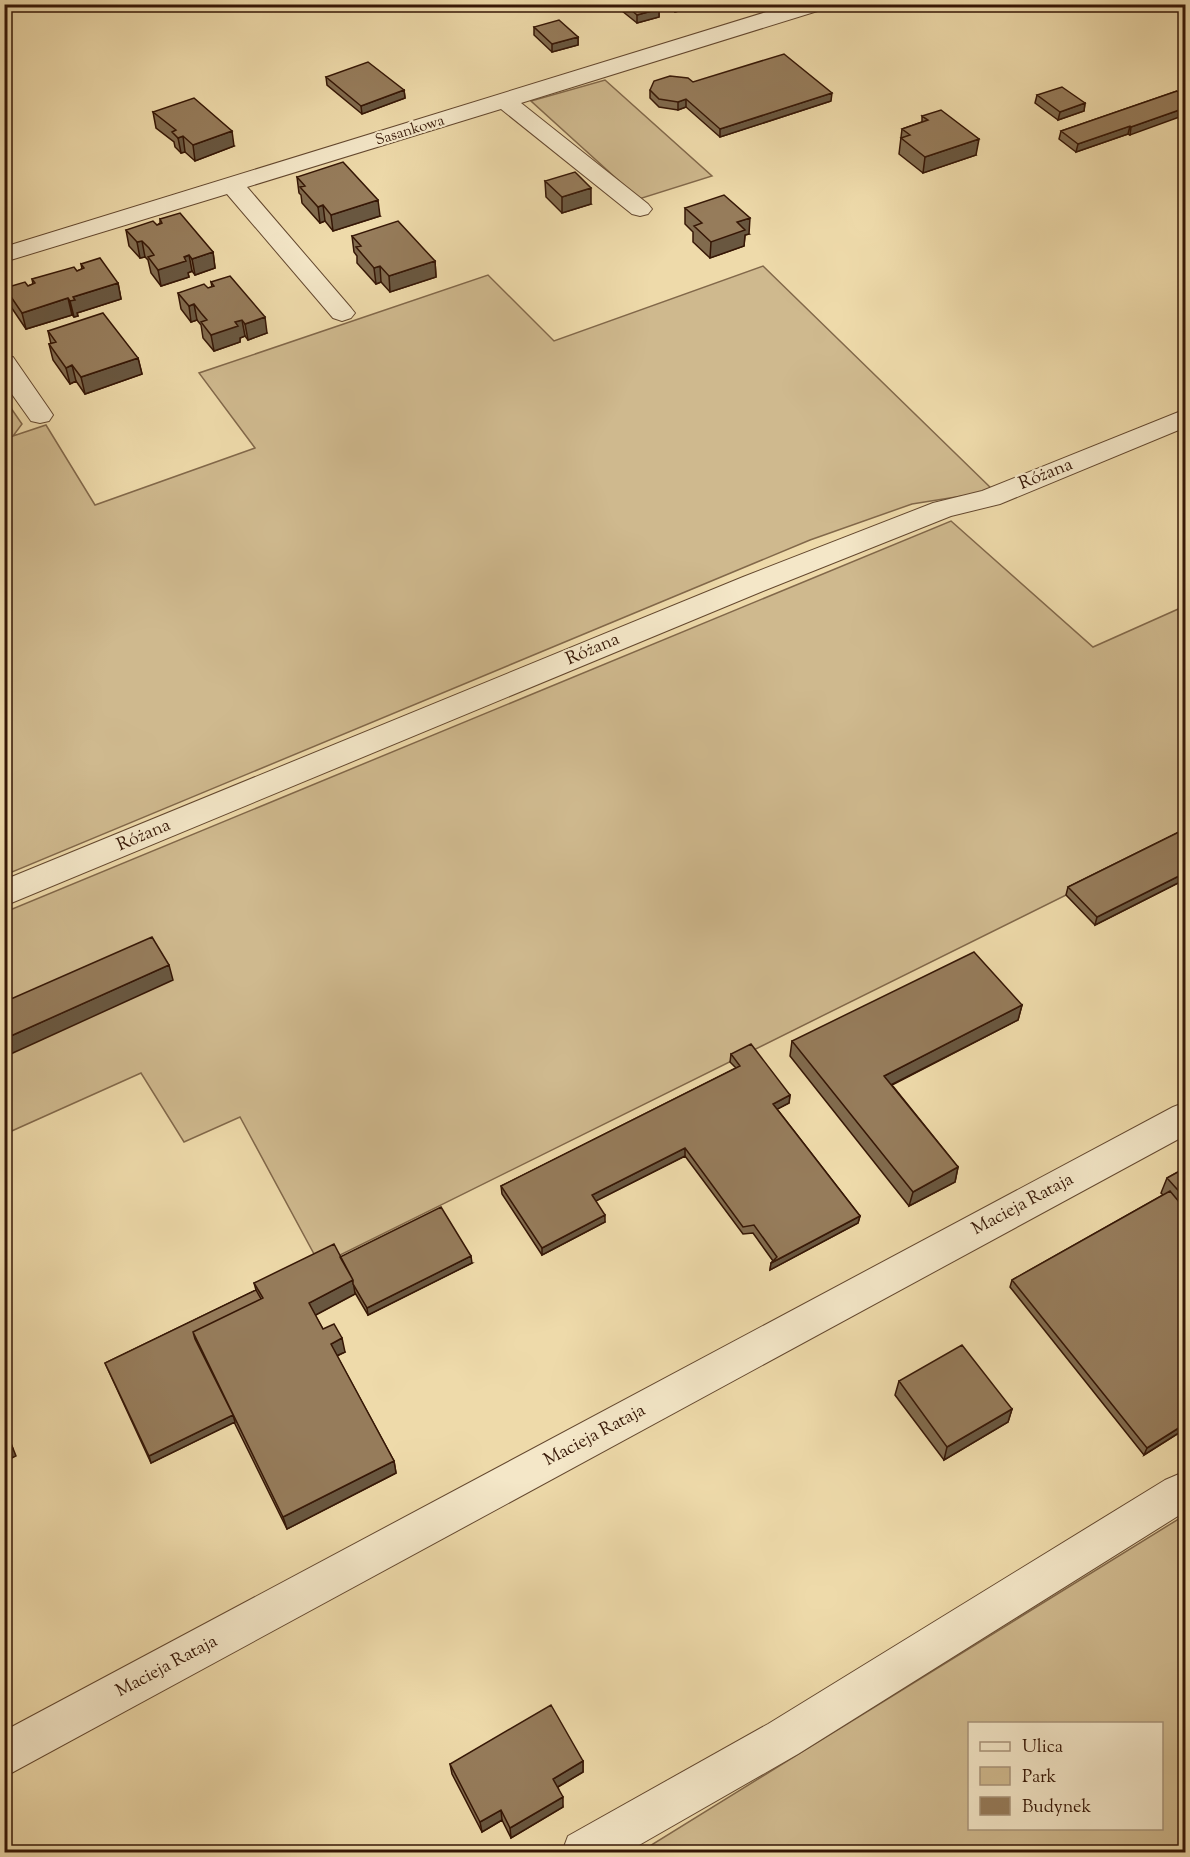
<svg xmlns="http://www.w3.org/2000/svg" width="1190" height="1857" viewBox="0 0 1190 1857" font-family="'Sorts Mill Goudy',serif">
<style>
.green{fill:#cfb98e;stroke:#82684a;stroke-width:1.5;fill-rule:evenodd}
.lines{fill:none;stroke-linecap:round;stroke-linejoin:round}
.minor-casing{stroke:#64482f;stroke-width:2}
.minor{fill:#f4e7c8;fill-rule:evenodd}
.wall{fill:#816b4e;stroke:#361706;stroke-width:1.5}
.shaded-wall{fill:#695740;stroke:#361706;stroke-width:1.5}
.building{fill:#967c5b;stroke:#361706;stroke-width:1.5}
.labels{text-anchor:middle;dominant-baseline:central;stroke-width:4.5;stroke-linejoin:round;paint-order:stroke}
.far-street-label{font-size:15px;fill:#361706;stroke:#f4e7c8}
.street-label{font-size:18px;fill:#361706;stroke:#f4e7c8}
</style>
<rect width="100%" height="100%" fill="#eedaaa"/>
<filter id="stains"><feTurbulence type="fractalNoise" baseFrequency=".00333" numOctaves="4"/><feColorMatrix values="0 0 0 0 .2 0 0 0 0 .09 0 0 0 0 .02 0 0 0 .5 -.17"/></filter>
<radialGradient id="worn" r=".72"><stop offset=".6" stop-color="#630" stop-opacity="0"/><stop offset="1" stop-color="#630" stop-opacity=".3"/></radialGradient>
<path class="green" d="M605,80l107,96 -73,23 -108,-98z
M763,266l231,225 -82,13 -102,36 -805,335 -1,-477 18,26 -9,12 33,-11 49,80 160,-57 -56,-75 289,-98 66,66z
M951,521l142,126 92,-41v230l-865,429 -80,-148 -56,25 -43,-69 -136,61v-222z
M1185,1515v337h-545zM970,1724h192v104h-192z"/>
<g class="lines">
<g class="minor-casing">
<path id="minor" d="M792,4h34l-2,5 -303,94 127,101 4,5 -4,5 -8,2 -8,-2 -131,-105 -254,78 104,121 4,5 -4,5 -9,3 -9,-3 -106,-124 -223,68v-15z
M4,355l9,2 36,52 4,6 -4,6 -9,2 -9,-2 -27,-38z
M1186,409v18l-186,77 -49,12 -188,75 -759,315v-26l739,-303 190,-74 49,-12z
M1186,1102v33l-1182,642v-46l1169,-624z
M1179,1474l7,3v34l-388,243 -171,98h-65l6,-16 200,-112 397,-244z"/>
</g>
<use href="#minor" class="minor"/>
</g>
<path class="wall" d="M622,4h32l5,5v8l-22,6 -15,-12z
M666,4h36l-27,8z
M534,27l44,10v8l-26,7 -18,-17z
M326,77l78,13 1,8 -43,16 -35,-29z
M693,82l138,19 -111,36 -34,-30 -8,3 -19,-3 -9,-9v-8z
M1177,91l-47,44 -2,-1 -52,18 -17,-13 2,-8z
M1037,95l48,8 -1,8 -26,9 -23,-17z
M153,112l81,34 -39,15 -10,-9 -4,1 -6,-6 -1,-5 -18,-14z
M922,116l54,39 -53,18 -24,-19 3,-25 20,-7z
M297,177l83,39 -47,15 -8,-10 -5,2 -18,-20 -1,-8 -2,-2z
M545,181l46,23 -29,9 -16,-16z
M685,208l64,26 -4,1 -1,11 -34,12 -17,-16v-10l-8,-8z
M160,219l53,33 2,16 -20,7 -3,-4 -4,2 1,4 -28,9 -10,-13 -3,-13 -3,-3 -5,1 -11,-12 -3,-16 31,-5 3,-2z
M352,236l83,25 1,16 -46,15 -9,-10 -5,2 -19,-21v-7l-3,-4z
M81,264l37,19 3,16 -44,14 1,3 -4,1 -2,-2 -46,14 -17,-25 -4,-16 23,-2 5,-2 -1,-5 45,-8 5,-2z
M211,282l56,51 -19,7 -3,-4 -5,2v4l-26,9 -11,-13 -2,-13 -4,-5 -6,2 -10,-13 -3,-16 30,-5 4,-1z
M48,331l90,27 4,16 -57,20 -9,-13 -6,3 -17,-24 -4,-16h2z
M1185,829v55l-3,-3 -87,44 -29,-30 2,-8z
M1022,1005l-4,15 -126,65 66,82 -3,15 -46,24 -119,-150 2,-15z
M731,1054l59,41 -1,8 -12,6 83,107 -2,7 -88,47 1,-7 2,-2 -20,-28 -10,1 -58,-78 -90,45 10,21 -63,33 -40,-61 -1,-8 235,-118 -6,-6z
M1185,1168v261l-41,26 -134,-168 2,-7 151,-85 -2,-2 6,-15z
M340,1257l132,6 -104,52 -14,-24 1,3 -40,21 8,14 22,23 -8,4 57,105 2,12 -109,56 -53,-107 -83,41 -46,-100 151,-73 -2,-7z
M899,1381l113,28 -4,13 -64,38 -49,-65z
M583,1761v11l-25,15 5,20 -52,31 -9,-18 -20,12 -30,-58 -2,-10z"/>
<path class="shaded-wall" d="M675,4h27v1l-27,7z
M659,9v8l-22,6v-8z
M578,37v8l-26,7v-8z
M404,90l1,8 -43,16 -1,-8z
M832,93l-1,8 -111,36v-8z
M686,99v8l-8,3v-8z
M1085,103l-1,8 -26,9 2,-8z
M1185,108v7l-55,20 1,-8z
M1130,126l-2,8 -52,18 2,-8z
M232,131l2,15 -39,15 -2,-16z
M183,136l2,16 -4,1 -3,-15z
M979,139l-3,16 -53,18 2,-16z
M591,188v16l-29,9v-16z
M378,200l2,16 -47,15 -2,-16z
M323,205l2,16 -5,2 -2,-16z
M750,218l-1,16 -4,1 -1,11 -34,12 1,-16 26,-20z
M142,241l3,16 -5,1 -3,-16z
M213,252l2,16 -20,7 -3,-16z
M189,255l3,16 -4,2 1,4 -28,9 -3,-16z
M435,261l1,16 -46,15 -1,-16z
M380,266l1,16 -5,2 -2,-16z
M118,283l3,16 -44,14 1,3 -4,1 -4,-16 3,-4z
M68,298l4,17 -46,14 -4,-16z
M194,304l3,16 -6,2 -2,-16z
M265,317l2,16 -19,7 -3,-16z
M242,320l3,16 -5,2v4l-26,9 -3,-16 24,-13z
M138,358l4,16 -57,20 -4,-17z
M72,365l4,16 -6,3 -4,-16z
M1185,873l-3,8 -87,44 2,-8z
M169,965l4,15 -169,77v-18z
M1022,1005l-4,15 -137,70 3,-14z
M790,1095l-1,8 -17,9 1,-8z
M685,1148v8l-93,47v-8z
M958,1167l-3,15 -46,24 4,-14z
M605,1215v7l-63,33v-7z
M860,1216l-2,7 -88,47 1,-7z
M471,1256l1,7 -104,52 -1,-7z
M353,1280l2,14 -43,23 -3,-14z
M342,1338l3,14 -11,5 -3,-13z
M1012,1409l-4,13 -64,38 3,-13z
M233,1415l2,7 -84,41 -2,-7z
M1185,1424v5l-41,26 3,-7z
M4,1426l12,30 -12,6z
M394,1461l2,12 -109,56 -4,-12z
M583,1761v11l-29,17 -1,-10z
M563,1797v10l-52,31 -1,-10z
M501,1810l1,10 -20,12 -2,-10z"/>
<path class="building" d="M624,4h30l5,5 -22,6z
M559,20l19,17 -26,7 -18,-17z
M784,54l48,39 -112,36 -34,-30 -8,3 -19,-3 -9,-9 4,-9 16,-5 18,2 5,4z
M368,62l36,28 -43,16 -35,-29z
M1062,87l23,16 -25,9 -23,-17z
M1177,91l8,6v11l-54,19 -1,-1 -52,18 -17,-13z
M194,98l38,33 -39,14 -10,-9 -5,2 -6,-6 4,-2 -23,-18z
M941,110l38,29 -54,18 -24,-19 9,-3 -8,-6 26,-9 -6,-4z
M343,162l35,38 -47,15 -8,-10 -5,2 -18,-20 5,-1 -8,-9z
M575,172l16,16 -29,9 -17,-16z
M724,195l26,23 -13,4 8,8 -34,12 -17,-16 8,-3 -17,-15z
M180,213l33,39 -21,7 -3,-4 -5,2 2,4 -28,9 -10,-13 6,-2 -5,-7 -7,-7 -5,1 -11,-12 27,-9 4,4 5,-2 -2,-4z
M398,221l37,40 -46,15 -9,-10 -6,2 -18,-21 5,-1 -9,-10z
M100,258l18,25 -45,14 2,3 -5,1 -2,-3 -46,15 -17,-25 20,-6 3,4 7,-3 -3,-4 42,-12 3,4 7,-3 -3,-4z
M230,276l35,41 -20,7 -3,-4 -7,2 3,4 -27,9 -10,-13 6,-2 -6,-7 -7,-9 -5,2 -11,-13 26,-9 4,4 6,-2 -3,-4z
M103,313l35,45 -57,19 -9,-12 -6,3 -17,-24 7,-2 -8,-11z
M1185,829v44l-88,44 -29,-30z
M152,937l17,28 -165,74v-37z
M974,952l48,53 -138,71 74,91 -45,25 -121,-151z
M751,1044l39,51 -17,9 87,112 -89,47 6,-6 -23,-32 -11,2 -58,-79 -93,47 13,20 -63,33 -41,-62 239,-120 -9,-12z
M1185,1168v30l-18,-20z
M1170,1191l15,18v215l-38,24 -135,-168z
M441,1207l30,49 -104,52 -14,-24v-4l-13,-23z
M334,1244l19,36 -44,23 14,26 11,-5 8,14 -11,6 63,117 -111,56 -90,-185 70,-34 -9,-15z
M256,1290l5,9 -68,33 2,7 38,76 -84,41 -44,-93z
M962,1345l50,64 -65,38 -48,-66z
M4,1427l9,22 -9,5z
M551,1705l32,56 -30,18 10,18 -53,31 -9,-18 -21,12 -30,-58z"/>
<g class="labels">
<g class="far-street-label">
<text transform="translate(410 131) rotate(-17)">Sasankowa</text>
</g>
<g class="street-label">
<text transform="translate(1046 475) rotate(-22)">Różana</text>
<text transform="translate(593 650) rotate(-23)">Różana</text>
<text transform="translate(144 836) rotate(-23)">Różana</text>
<text transform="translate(1023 1205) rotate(-28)">Macieja Rataja</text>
<text transform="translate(595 1436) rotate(-28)">Macieja Rataja</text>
<text transform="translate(167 1667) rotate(-28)">Macieja Rataja</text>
</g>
</g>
<rect width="1190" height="1857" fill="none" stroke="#eedaaa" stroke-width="24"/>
<rect x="6" y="6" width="1178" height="1845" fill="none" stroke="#361706" stroke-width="3"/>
<rect x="12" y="12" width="1166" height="1833" fill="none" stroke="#361706" stroke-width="1.5"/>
<rect x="968" y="1722" width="195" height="108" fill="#f4e7c8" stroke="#a8947a" stroke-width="1.5"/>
<rect x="980" y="1742" width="30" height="9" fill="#f4e7c8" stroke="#a8947a" stroke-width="1.5"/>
<text x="1022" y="1752" font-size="18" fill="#361706">Ulica</text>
<rect x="980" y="1767" width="30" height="18" fill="#cfb98e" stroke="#a8947a" stroke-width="1.5"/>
<text x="1022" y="1782" font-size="18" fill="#361706">Park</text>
<rect x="980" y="1797" width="30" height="18" fill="#967c5b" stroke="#a8947a" stroke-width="1.5"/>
<text x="1022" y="1812" font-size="18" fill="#361706">Budynek</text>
<rect width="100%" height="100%" filter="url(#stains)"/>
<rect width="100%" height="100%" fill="url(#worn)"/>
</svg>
